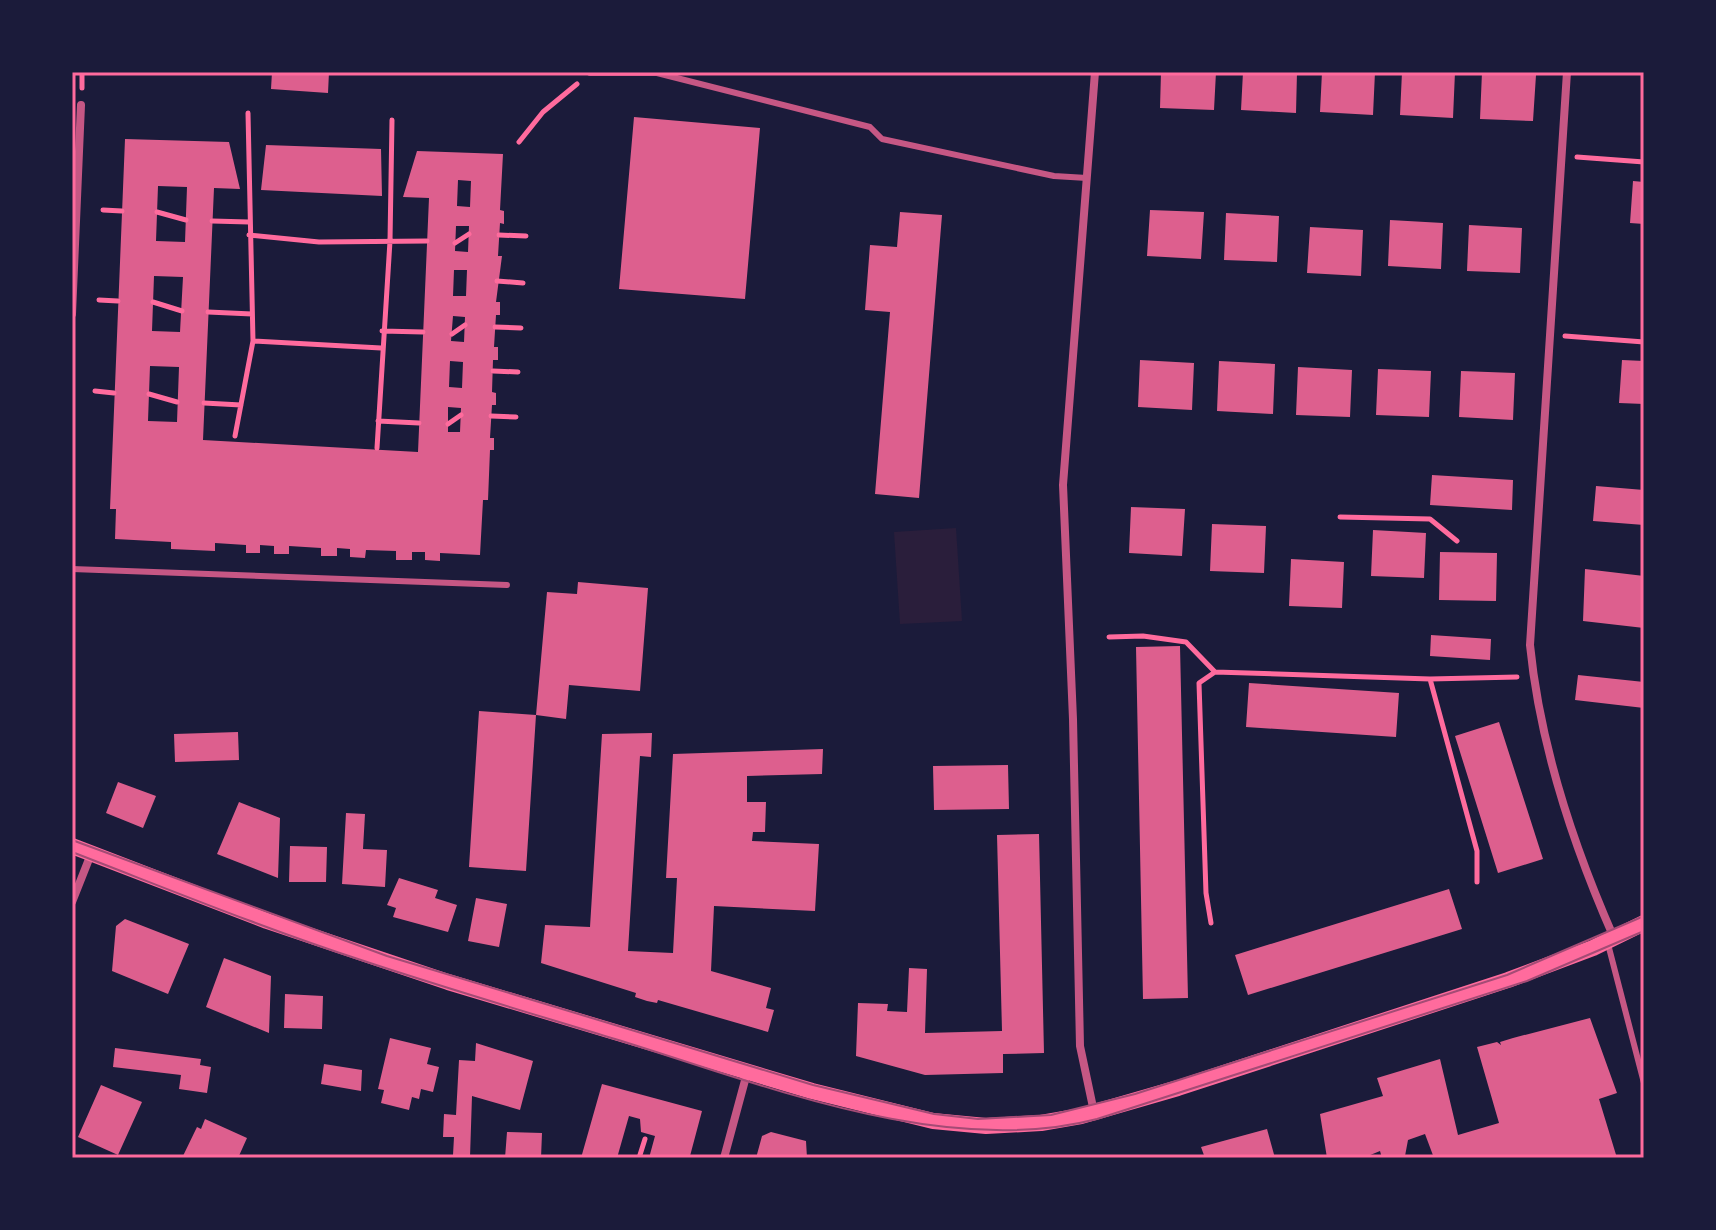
<svg xmlns="http://www.w3.org/2000/svg" width="1716" height="1230" viewBox="0 0 1716 1230" font-family="Roboto,sans-serif">
<style>
.green{fill:#2a1e3b}
.building{fill:#dd5f8e;fill-rule:evenodd}
.lines{fill:none;stroke-linecap:round;stroke-linejoin:round}
.path{stroke:#ff6b9d;stroke-width:5}
.service{stroke:#c65784;stroke-width:6}
.minor{stroke:#c65784;stroke-width:8}
.secondary{stroke:#ff6b9d;stroke-width:16}
.tram{stroke:#a44b75;stroke-width:2}
.neatline{fill:none;stroke:#ff6b9d;stroke-width:3}
</style>
<rect width="100%" height="100%" fill="#1b1b3a"/>
<path class="green" d="M956,528l6,93 -62,3 -6,-92z"/>
<path class="building" d="M272,72h57l-1,21 -57,-4z
M1161,72h55l-2,38 -54,-2z
M1243,72h54l-1,41 -55,-3z
M1322,72h53l-2,43 -53,-3z
M1402,72h53l-2,46 -53,-3z
M1482,72l54,3 -3,46 -53,-2z
M634,117l126,11 -15,171 -126,-10z
M125,139l104,3 11,47 -26,-1 -11,252 215,12 11,-254 -26,-1 14,-46 86,3 -3,56 4,1v13l-4,-1 -2,33h4l-6,46h4v13h-4l-2,32h4v13h-5l-1,32 4,1v12h-4l-2,33h4v12h-4l-2,50h-5l-3,55 -40,-2v8l-15,-1v-8h-13v8h-16v-9l-30,-1 -1,8 -15,-1v-8l-13,-1v8h-16v-8l-32,-2v8h-15v-8l-14,-1v8h-14v-8l-31,-2v8l-44,-2v-7l-56,-3 1,-30h-6zM458,180l13,1 -1,26 -13,-1zM158,186l29,1 -2,55 -29,-1zM456,226h13l-1,26 -13,-1zM454,270h13l-1,26h-13zM154,276l29,1 -3,55 -28,-1zM453,316l12,1 -1,25 -13,-1zM450,361l13,1 -1,26 -13,-1zM150,366l29,1 -2,55 -29,-1zM448,407l13,1 -1,24h-12z
M266,145l115,4 1,47 -121,-6z
M1633,181l11,1v42l-14,-1z
M1150,210l54,2 -3,47 -54,-3z
M900,212l42,3 -23,283 -44,-4 15,-182 -25,-2 5,-65 27,2z
M1226,213l53,3 -2,46 -53,-2z
M1390,220l53,3 -2,46 -53,-3z
M1469,225l53,3 -2,45 -53,-2z
M1310,227l53,3 -2,46 -54,-3z
M1140,360l54,3 -2,47 -54,-3z
M1622,360l22,1v43l-25,-1z
M1219,361l56,3 -2,50 -56,-3z
M1298,367l54,3 -2,47 -54,-2z
M1378,369l53,2 -2,46 -53,-2z
M1461,371l54,2 -2,47 -54,-3z
M1432,475l81,5 -1,30 -82,-5z
M1596,486l48,4v35l-51,-4z
M1131,507l54,2 -3,47 -53,-3z
M1212,524l54,2 -2,47 -54,-2z
M1373,530l53,3 -2,45 -53,-2z
M1440,552l57,1 -1,48 -57,-1z
M1291,559l53,3 -2,46 -53,-2z
M1585,569l59,7v52l-61,-7z
M578,582l70,6 -8,103 -71,-6 -3,34 -30,-4 11,-123 30,2z
M1431,635l60,4 -1,21 -60,-4z
M1180,646l8,352 -45,1 -7,-352z
M1578,675l66,7v26l-69,-8z
M1249,683l150,10 -3,44 -150,-10z
M479,711l57,4 -10,156 -57,-4z
M1499,722l44,137 -45,14 -43,-137z
M238,732l1,28 -64,2 -1,-28z
M652,733l-1,24 -11,-1 -12,195 45,2 4,-75h-11l7,-124 150,-5 -1,25 -75,2v26h19l-1,30h-12l-1,9 67,3 -4,67 -101,-5 -3,65 60,17 -5,20 8,2 -6,22 -110,-32 -1,3 -10,-2 -12,-4 1,-4 -95,-30 4,-38 45,2 12,-193z
M1008,765l1,44 -75,1 -1,-44z
M118,782l38,14 -13,32 -37,-15z
M239,802l41,16 -2,60 -61,-24z
M346,813l19,1 -2,35 24,1 -2,37 -43,-3z
M1039,834l5,219 -41,1v19l-78,2 -69,-19 2,-53 30,1 -1,7 20,1 2,-44 18,1 -2,64 77,-2 -5,-196z
M290,846l37,1 -1,35h-37z
M399,878l39,12 -3,8 22,7 -9,27 -55,-15 3,-9 -9,-3z
M1449,889l13,40 -214,66 -13,-40z
M476,898l31,6 -8,43 -31,-6z
M125,919l64,25 -21,50 -56,-23 4,-45z
M224,958l47,18 -2,57 -63,-26z
M285,994l38,2 -1,33 -38,-1z
M1590,1018l27,75 -18,6 18,59h-183l-9,-24 -17,6 -3,16 -7,2h-16l-2,-7 -17,7h-36l-7,-44 63,-18 -6,-18 63,-19 18,76 41,-12 -22,-76 20,-5 4,3 -1,-3 13,-4z
M390,1038l41,10 -4,16 12,3 -6,25 -12,-3 -2,10 -7,-2 -3,13 -28,-7 3,-13 -6,-1z
M476,1043l57,18 -13,49 -48,-14 -2,61 -17,-2 1,-18h-11l1,-23 12,1 3,-55 16,1z
M115,1048l86,11 -1,6 11,2 -4,26 -28,-4 2,-14 -68,-8z
M324,1064l38,6 -1,21 -40,-7z
M602,1084l100,27 -12,45 -41,2 6,-22 -14,-4 -1,-13 -11,-3 -12,42h-36z
M101,1085l41,17 -24,53 -40,-18z
M205,1119l42,19 -9,20h-56l15,-31 4,2z
M1267,1129l8,29h-70l-4,-11z
M507,1132l35,1 -1,25h-36z
M771,1132l35,9 1,17h-51l6,-22z"/>
<g class="lines">
<path class="path" d="M82,88v-16
M519,142l24,-30 34,-28
M1577,157l67,5
M103,210l19,1
M157,212l29,8
M212,221l37,1
M249,235l70,7 108,-1
M499,235l27,1
M455,243l14,-9
M497,281l26,2
M99,300l19,1
M153,302l29,9
M208,312l44,2
M495,327l26,1
M382,331l41,1
M452,334l13,-9
M1565,336l79,6
M253,341l128,7
M493,371l25,1
M95,391l19,2
M149,394l28,8
M204,403l37,2
M491,416l25,1
M378,421l41,2
M448,424l13,-9
M235,436l18,-95 -5,-228
M377,448l13,-207 2,-121
M1340,517l90,2 27,22
M1109,637l34,-1 43,6 29,30
M1430,679l47,172v31
M1211,923l-5,-30 -7,-210 16,-11 215,7 87,-2
M639,1158l6,-19"/>
<path class="service" d="M590,73h67l213,54 12,12 172,37 33,2
M72,569l435,16
M1608,944l36,139"/>
<path class="minor" d="M1567,72l-37,573c10,101 43,200 84,293
M72,314l9,-209
M72,902l19,-48
M1094,1112l-14,-66 -7,-327 -10,-234 32,-413
M724,1158l23,-85"/>
<path class="secondary" d="M72,846l195,75 181,61 364,109 121,30 53,5 55,-3 40,-7 97,-28 330,-108 85,-32 51,-25"/>
<path class="tram" d="M72,840l315,116 426,129 121,29 44,5 73,-4 84,-21 372,-119 137,-59
M72,852c96,37 191,76 289,108 84,28 169,53 254,79 147,45 329,120 482,80l430,-138 117,-50"/>
</g>
<rect width="1716" height="1230" fill="none" stroke="#1b1b3a" stroke-width="148"/>
<rect x="74" y="74" width="1568" height="1082" class="neatline"/>
</svg>
